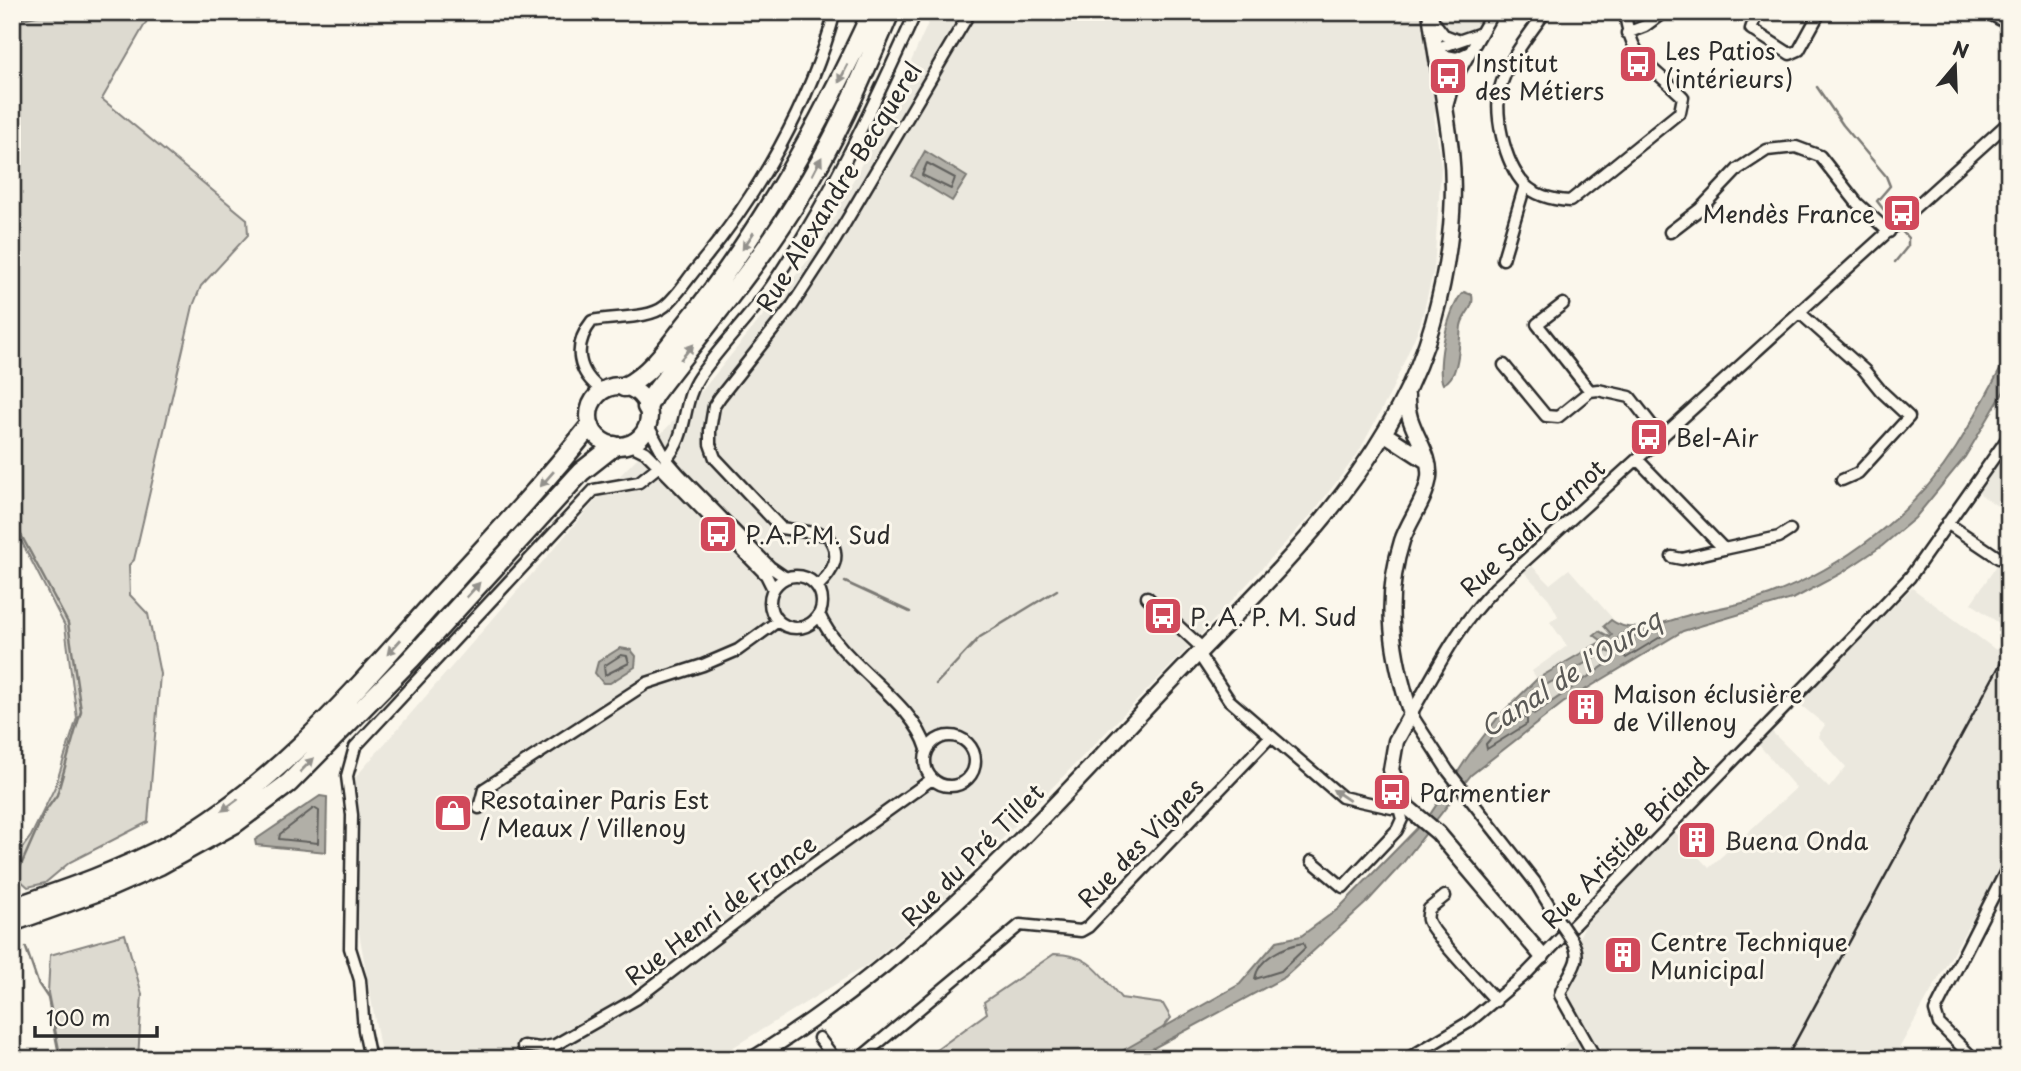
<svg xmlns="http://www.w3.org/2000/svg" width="2021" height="1071" viewBox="0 0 2021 1071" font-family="'Playpen Sans',sans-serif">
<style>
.built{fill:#ebe8de}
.green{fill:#dddad0;stroke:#84827e;stroke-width:2}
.water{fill:#b1afa7;stroke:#7b7a75;stroke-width:2;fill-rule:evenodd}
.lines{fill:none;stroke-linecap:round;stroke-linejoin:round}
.shore{stroke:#61605d;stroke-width:2}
.stream{stroke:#7b7a75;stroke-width:2.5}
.street-casing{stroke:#2b2b2b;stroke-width:15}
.secondary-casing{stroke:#2b2b2b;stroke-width:19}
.primary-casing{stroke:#2b2b2b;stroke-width:21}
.highway-casing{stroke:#2b2b2b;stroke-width:23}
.street{stroke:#fbf7ec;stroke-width:10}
.secondary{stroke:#fbf7ec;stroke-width:14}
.primary{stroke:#fbf7ec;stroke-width:16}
.highway{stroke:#fbf7ec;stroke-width:18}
.rail{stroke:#2b2b2b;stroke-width:2.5}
.street-bridge-casing{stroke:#2b2b2b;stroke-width:15;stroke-linecap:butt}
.street-bridge{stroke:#fbf7ec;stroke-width:10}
.oneway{fill:#93918c}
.labels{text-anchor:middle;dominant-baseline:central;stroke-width:6;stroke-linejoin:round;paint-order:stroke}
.poi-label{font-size:24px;fill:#2b2b2b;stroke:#fbf7ec;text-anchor:start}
.street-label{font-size:24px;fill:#2b2b2b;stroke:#fbf7ec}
.water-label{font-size:26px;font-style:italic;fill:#5a5956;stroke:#fbf7ec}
</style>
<rect width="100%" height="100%" fill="#fbf7ec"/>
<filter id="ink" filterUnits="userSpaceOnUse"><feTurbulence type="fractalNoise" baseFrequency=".0143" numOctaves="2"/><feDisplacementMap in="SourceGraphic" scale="14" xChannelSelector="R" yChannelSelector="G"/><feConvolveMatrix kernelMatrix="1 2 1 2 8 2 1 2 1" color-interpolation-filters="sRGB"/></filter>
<g filter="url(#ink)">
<path class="built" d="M933,12h552l-51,103 7,52 -7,102 -14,56 -30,69 -33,61 -46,60 -121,131 -256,263 -64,54 -156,96h-332l-28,-154v-126l242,-279 100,-102 122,-150 71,-137z
M2009,447v67l-32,-22z
M2009,548v306l-116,205h-346l31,-23 -24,-47 33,-68 85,-92 37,39 87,-80 -38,-44 12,-14 59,58 17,-21 -28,-31 7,-11 -28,-23 115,-114 84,62 11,-21 -36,-26z
M1532,566l18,18 19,-15 44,50 -8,7 7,9 -2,2 -12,-6 5,9 -66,39 -5,-8 35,-25 -17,-24 8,-6 -9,-17 -25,-27z"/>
<path class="green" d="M18,12h134l-50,87 145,120 1,16 -47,51 -8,20 -59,254 -5,5 1,30 18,19 12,60 -12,148 -78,40 -25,21 -17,4 -16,-14v-11l19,-26 24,-49 22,-69 -12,-92 -53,-103v-504z
M1607,651h5l2,8 -80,55 -9,-6 19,-22z
M125,934l17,60 -4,65h-77l-13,-66 2,-38z
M1054,954c37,0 44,18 67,44l42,6 8,14 -17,21 -43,20h-187l63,-46 -3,-11z"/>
<path class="water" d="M925,151l42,26 -15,24 -41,-25z
M1464,292l8,3c3,14 -9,18 -11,31 -2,16 -1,52 -18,58 -8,-17 6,-81 21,-92z
M2009,354v29l-44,74 -50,61 -33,28 -42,28 -45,24 -112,33 -120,72 -92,72 -69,89 -34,37 -83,76 -148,80 -29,2 132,-75 37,-43 24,-5 37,-27 91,-93 40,-61 31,-40 37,-36 65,-38 -8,-6 5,-4 11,6 2,-2 -8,-9 7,-6c22,17 56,1 81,-6 26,-6 54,-10 78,-19 72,-27 145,-82 186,-147 19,-30 35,-63 53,-94zM1607,651l7,3v5l-80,55 -9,-6 19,-22z
M620,648l11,2 5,6 -1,11 -25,16h-7l-8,-10 3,-11z
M320,796l7,1 -1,55 -70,-7 -1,-5z"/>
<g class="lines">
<path class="shore" d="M927,163l28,15 -4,11 -29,-14z
M1660,630l2,6 -36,22 -11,-14 6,-10 12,2z
M621,655l6,1 2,7 -24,12 -1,-9z
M1515,711l12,8v5l-40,25 -1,-5z
M314,808l5,3 -1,32 -39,-4 1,-5z
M1303,943l2,5 -24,23 -26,8c3,-21 29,-33 48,-36z"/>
<path class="stream" d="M12,21l42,-9
M1817,87l26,38 43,51 4,10 -13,15 17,22
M1895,262l13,-16v-8l-9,-10
M12,518l56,105 13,88 -24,84 -13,18 -26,59 1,12
M845,582l65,30
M936,684l44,-47 77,-47
M26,948l12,35 10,15 12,61"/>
<g class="street-casing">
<path id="street" d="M1545,12c-15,22 -34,44 -43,70 -10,28 2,81 23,103 12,12 30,15 45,16l110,-89 3,-15c-31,-31 -53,-37 -58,-85
M1757,12l-6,17 39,25 9,-4 21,-38
M1434,22l10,13 13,5
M1627,33l18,-7 19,-14
M1470,52l-13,6 -22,-4 6,-7 40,-14
M1447,107l7,-26 39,-69
M1670,232l30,-23 38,-40 29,-19 29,-3 24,9 37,47 32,29
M1503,259l22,-74
M1563,304l-26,20 53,67
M1800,313l64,57 17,21 28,26 -51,56 -16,7
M1504,365l42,51 12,1 32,-26 8,-1 32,7 32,41
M603,391c-26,-18 -31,-45 -11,-70 21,-5 56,-1 73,-15 12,-10 21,-25 31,-37 62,-73 114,-165 139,-257
M647,424l19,35 13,15 91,93 16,11
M629,444l16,8 14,14 107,109 7,14
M666,459c23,-24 15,-56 33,-82 22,-32 51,-60 73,-92 58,-86 101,-178 144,-273
M1638,460l86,89 55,-12 11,-7
M1947,523l52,35
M1672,557l10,2 42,-10
M770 602a26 26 0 1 1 52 0a26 26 0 1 1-52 0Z
M817,587c17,-16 26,-32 10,-52l-46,-7 -66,-70 -5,-14v-14l4,-24 6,-9 72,-91 43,-66 135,-228
M1147,597l55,51
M819,614c22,51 93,85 108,135
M1198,653l31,47 113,97 50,11 15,-1
M925 761a25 25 0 1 1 50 0a25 25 0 1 1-50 0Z
M479,808l5,-19 163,-106 56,-18 35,-15 40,-29
M1312,861l31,26 54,-57 5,-11 -3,-11
M1445,896l-16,13c-1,4 -2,8 -1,11 3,12 55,66 68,81
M1560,923l-25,-41 -87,-111 -37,-57c26,-45 47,-89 84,-126l514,-466
M1571,939c15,24 -4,32 -11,56l36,64
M819,1038l16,21
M523,1046l17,2 15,-3 81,-46 143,-110 153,-110
M370,1059l-6,-29 -4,-50 -10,-32 2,-133 -5,-39 8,-29 239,-257 45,-8 20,-16
M859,1059l161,-134 61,6 7,-4 183,-191
M1407,1059l62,-37 58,-49 332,-342 51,-54 99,-141
M1974,1059l-35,-35 -4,-13 74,-146"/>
</g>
<g class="secondary-casing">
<path id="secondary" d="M1407,396c-2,31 25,55 22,81 -3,23 -20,43 -27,64 -19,60 -10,115 9,173l-15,27 -5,29 16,37 31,26 104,123
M1385,434l40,26
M753,1059c165,-102 279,-230 410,-369 104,-110 227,-217 270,-367 15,-54 24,-117 18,-172 -5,-47 -15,-92 -21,-139"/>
</g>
<g class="primary-casing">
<path id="primary" d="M1993,12l16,9
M589 416a30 30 0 1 1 60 0a30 30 0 1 1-60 0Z"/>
</g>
<g class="highway-casing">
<path id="highway" d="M624,387c24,-11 44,-39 60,-60 78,-96 136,-203 188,-315
M647,407l7,-13c49,-65 102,-126 145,-196 37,-58 64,-123 91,-186
M12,908c56,-19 111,-38 163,-66 100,-57 177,-148 253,-233 55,-60 111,-119 162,-183
M12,922l98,-35 50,-22 74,-41 55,-41 122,-124 170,-187 33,-26"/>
</g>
<use href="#street" class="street"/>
<use href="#secondary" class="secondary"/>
<use href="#primary" class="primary"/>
<use href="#highway" class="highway"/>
<path class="rail" d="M1786,1059l223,-411"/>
<g class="street-bridge-casing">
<path id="street-bridge" d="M1560,923l11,16"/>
</g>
<use href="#street-bridge" class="street-bridge"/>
</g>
<defs><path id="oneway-solid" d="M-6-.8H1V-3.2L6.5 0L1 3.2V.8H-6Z" transform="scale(1.75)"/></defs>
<g class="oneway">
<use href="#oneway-solid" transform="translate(843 74) rotate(117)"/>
<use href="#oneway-solid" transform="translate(817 166) rotate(-62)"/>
<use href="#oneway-solid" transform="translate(748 241) rotate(124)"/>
<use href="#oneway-solid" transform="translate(687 352) rotate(-50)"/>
<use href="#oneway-solid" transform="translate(547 479) rotate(131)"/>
<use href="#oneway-solid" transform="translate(473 590) rotate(-48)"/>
<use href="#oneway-solid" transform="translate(394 647) rotate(132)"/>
<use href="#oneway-solid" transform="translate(307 765) rotate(-45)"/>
<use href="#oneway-solid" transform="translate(1341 795) rotate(-146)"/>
<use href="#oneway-solid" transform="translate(230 805) rotate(144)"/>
</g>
</g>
<defs>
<g id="bus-square" transform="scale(2.0125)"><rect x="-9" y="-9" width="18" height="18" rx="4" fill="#d1495b" stroke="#fbf7ec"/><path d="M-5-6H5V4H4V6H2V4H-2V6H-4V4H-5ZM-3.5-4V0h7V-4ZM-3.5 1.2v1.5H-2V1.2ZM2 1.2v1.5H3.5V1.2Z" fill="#fff"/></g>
<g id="building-square" transform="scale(2.0125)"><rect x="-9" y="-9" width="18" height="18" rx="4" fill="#d1495b" stroke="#fbf7ec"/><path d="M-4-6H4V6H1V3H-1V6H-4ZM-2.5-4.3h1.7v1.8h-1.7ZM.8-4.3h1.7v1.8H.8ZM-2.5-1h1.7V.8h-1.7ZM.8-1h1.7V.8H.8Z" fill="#fff"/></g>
<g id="shop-square" transform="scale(2.0125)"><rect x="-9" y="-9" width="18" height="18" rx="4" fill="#d1495b" stroke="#fbf7ec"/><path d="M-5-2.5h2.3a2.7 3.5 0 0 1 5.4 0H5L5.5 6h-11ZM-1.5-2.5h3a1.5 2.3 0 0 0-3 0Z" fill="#fff"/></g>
</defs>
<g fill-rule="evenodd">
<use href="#bus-square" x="1638" y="64"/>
<use href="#bus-square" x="1448" y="76"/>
<use href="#bus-square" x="1902" y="213"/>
<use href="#bus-square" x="1649" y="437"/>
<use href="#bus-square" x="718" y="534"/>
<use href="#bus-square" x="1163" y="616"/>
<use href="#building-square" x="1586" y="707"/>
<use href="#bus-square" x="1392" y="792"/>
<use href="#shop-square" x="453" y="813"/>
<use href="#building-square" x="1697" y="840"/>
<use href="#building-square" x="1623" y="955"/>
</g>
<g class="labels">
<g class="poi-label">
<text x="1665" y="50">Les Patios<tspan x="1665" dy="28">(intérieurs)</tspan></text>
<text x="1475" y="62">Institut<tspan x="1475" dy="28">des Métiers</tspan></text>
<text x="1875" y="213" text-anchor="end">Mendès France</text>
<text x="1676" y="437">Bel-Air</text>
<text x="745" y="534">P.A.P.M. Sud</text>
<text x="1190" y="616">P. A. P. M. Sud</text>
<text x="1613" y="693">Maison éclusière<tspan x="1613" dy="28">de Villenoy</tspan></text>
<text x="1419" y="792">Parmentier</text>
<text x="480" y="799">Resotainer Paris Est<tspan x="480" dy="28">/ Meaux / Villenoy</tspan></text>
<text x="1724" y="840">Buena Onda</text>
<text x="1650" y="941">Centre Technique<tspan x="1650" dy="28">Municipal</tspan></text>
</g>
<g class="street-label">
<text transform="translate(838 186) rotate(-58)">Rue Alexandre Becquerel</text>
<text transform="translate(1532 527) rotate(-43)">Rue Sadi Carnot</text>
<text transform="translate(1140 842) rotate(-46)">Rue des Vignes</text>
<text transform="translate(1624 842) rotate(-46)">Rue Aristide Briand</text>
<text transform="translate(972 854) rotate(-45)">Rue du Pré Tillet</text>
<text transform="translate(720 909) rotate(-37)">Rue Henri de France</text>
</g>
<g class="water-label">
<text transform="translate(1570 673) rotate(-33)">Canal de l'Ourcq</text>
</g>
</g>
<rect width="2021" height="1071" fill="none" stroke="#fbf7ec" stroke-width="42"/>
<rect x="21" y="21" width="1979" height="1029" fill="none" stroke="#2b2b2b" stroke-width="2.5" filter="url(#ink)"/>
<g transform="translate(1955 66) rotate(19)" stroke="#fbf7ec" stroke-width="5" paint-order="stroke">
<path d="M0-5L12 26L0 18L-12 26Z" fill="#2b2b2b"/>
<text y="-10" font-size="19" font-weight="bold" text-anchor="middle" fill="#2b2b2b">N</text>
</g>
<path d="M35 1026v10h122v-10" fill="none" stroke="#2b2b2b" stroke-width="3.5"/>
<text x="46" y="1026" font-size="21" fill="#2b2b2b" stroke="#fbf7ec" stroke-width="5" paint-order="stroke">100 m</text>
</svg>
